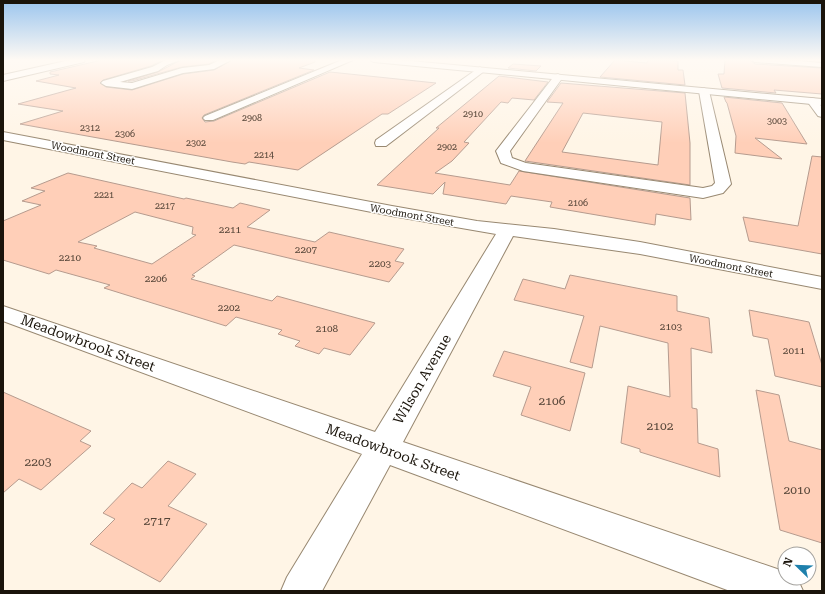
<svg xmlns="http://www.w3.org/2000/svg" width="825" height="594" viewBox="0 0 825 594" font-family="'Roboto Serif',serif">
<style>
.building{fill:#ffcfb8;stroke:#b69b8e;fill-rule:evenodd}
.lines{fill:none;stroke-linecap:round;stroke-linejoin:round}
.minor-casing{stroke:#988871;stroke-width:2}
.tertiary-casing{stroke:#988871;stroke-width:2}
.minor{fill:#fff;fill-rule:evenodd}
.tertiary{fill:#fff;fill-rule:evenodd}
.labels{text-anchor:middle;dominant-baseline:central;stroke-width:3;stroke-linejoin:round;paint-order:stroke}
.far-number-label{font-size:9px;fill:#534336}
.far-street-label{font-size:10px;fill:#1a140b;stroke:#fff}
.number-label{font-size:10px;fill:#534336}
.near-number-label{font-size:12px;fill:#534336}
.near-street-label{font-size:14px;fill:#1a140b;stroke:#fff}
</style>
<rect width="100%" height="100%" fill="#fff5e6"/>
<path class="building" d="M102,60h61l-12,6 -48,14 -3,3 6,4 26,3 51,-16 31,-4 18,-10h83v2l-16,6 15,2 -110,45 -2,3 3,4 9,-1 116,-49 106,11 -48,31h-6l-84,56 -49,-8 -4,2 -13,-2 -212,-38 43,-13 -45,-7 58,-16 -40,-7 23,-6 -9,-1v-2z
M181,60h35l-7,4 -27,3 -50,14h-4l30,-9z
M615,60l32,3 1,-3 30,1v9h5l2,15 -85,-8z
M725,60h25l5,4 67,4v26l-48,-4 2,3 -54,-5 -4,-14h6z
M513,64l28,2 -5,5 -28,-3z
M499,76l49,6 -14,18 -22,-2 -4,5 -7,-1 -37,40 5,1 -17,18 -17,12 75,12 9,-14 171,27 1,22 -35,-6 -1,11 -105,-18 2,-5 -41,-6 -5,8 -63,-10 2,-12 -12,12 -56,-9 62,-57h-3z
M561,83l124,10 5,50v42l-165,-24 38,-58 -16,-1zM583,113l79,9 -4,43 -96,-13z
M724,97l58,6 25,41 -52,-6 27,21 -47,-6 1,-17 -9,-33 -1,-1z
M812,156l10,1v97l-73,-13 -6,-24 55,9z
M68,173l116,26 2,-1 47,10 7,-5 30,7 -23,17 68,15 14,-10 75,17 -9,12 9,2 -15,19 -155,-37 -42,30 3,1 -4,3 81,22 5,-5 98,27 -25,32 -26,-7 -5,6 -24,-8 5,-5 -22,-7 4,-4 -46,-13 -10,9 -122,-38 6,-3 -54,-15 -7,4 -46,-14v-39l38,-16 -19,-4 23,-10 -14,-3zM135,212l58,15 -1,7 4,1 -44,29 -58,-16 3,-2 -19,-4z
M570,275l107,21v15l32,7 3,35 -21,-5 1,60 5,1 1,34 20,6 2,28 -80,-25v-3l-19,-6 7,-57 42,11 -2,-54 -68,-17 -8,42 -22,-6 14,-46 -70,-16 9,-21 42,10z
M749,310l60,12 13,43v22l-47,-11 -7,-37 -15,-3z
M504,351l81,22 -15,58 -49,-16 10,-28 -38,-11z
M756,390l23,5 10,46 33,9v93l-42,-13z
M3,392l88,39 -11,10 11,5 -50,44 -22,-11 -16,14z
M168,461l28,13 -28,32 39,18 -47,58 -70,-38 25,-25 -12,-6 29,-30 10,5z"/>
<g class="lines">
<g class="minor-casing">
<path id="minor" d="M70,60h15l-1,2 -81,19v-6z
M166,60h14l-13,5 -9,6 -38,11 12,1 50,-15 27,-3 11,-5h11l-17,9 -31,4 -51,16 -26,-3 -5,-3 2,-2 49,-14z
M342,60h11l-140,60h-8l-2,-2 2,-2z
M751,60h37l34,3v4l-67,-5z
M480,67l4,3 -1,2 -97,74h-10l-1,-3 1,-3z
M558,74l5,3 -53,74 2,7 14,5 177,25 9,-2 3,-3 -16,-92 5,-3 5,3 22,93 -8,9 -20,5 -180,-27 -22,-8 -5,-12 59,-76z
M812,98c10,2 10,11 10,19l-4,-1 -11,-15z
M3,132l389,74 85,15 77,8 86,13 182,35v12l-182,-35 -127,-18 -110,206 380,129 2,1v6h12l6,13h-73l-340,-126 -68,126h-41l6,-14 75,-123 -359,-133v-15l372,126 121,-198 -104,-18 -389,-76z"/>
</g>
<g class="tertiary-casing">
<path id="tertiary" d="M370,60h30l422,39v6l-448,-43z"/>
</g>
<use href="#minor" class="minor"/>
<use href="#tertiary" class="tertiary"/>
</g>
<linearGradient id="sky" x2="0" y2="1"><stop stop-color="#9bc5ee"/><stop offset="0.42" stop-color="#fffaf4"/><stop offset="1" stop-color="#fffaf4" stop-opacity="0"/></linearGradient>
<rect width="825" height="143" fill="url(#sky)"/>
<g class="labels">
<g class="far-number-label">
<text x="473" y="114">2910</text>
<text x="252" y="118">2908</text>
<text x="777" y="121">3003</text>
<text x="90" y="128">2312</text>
<text x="125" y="134">2306</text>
<text x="196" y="143">2302</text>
<text x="447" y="147">2902</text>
<text x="264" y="155">2214</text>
<text x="104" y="195">2221</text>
<text x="578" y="203">2106</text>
<text x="165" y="206">2217</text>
</g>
<g class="far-street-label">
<text transform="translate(93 153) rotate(11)">Woodmont Street</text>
<text transform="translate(412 215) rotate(10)">Woodmont Street</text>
<text transform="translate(731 266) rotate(11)">Woodmont Street</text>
</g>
<g class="number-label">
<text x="230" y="229">2211</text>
<text x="306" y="249">2207</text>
<text x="70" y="257">2210</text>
<text x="380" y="263">2203</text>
<text x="156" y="278">2206</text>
<text x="229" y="307">2202</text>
<text x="671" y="326">2103</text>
<text x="327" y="328">2108</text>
<text x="794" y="350">2011</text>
</g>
<g class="near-number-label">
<text x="552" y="401">2106</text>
<text x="660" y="426">2102</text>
<text x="38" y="462">2203</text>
<text x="797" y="490">2010</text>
<text x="157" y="521">2717</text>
</g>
<g class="near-street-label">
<text transform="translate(88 343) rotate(20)">Meadowbrook Street</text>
<text transform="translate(422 379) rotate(-60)">Wilson Avenue</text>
<text transform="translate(393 452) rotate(20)">Meadowbrook Street</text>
</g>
</g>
<rect width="825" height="594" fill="none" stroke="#1a140b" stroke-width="8"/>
<g transform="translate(797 566) rotate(293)"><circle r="19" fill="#ffffff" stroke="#a3a19d"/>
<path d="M0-3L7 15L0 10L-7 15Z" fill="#1e80ac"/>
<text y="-6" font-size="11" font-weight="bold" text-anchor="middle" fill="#1a140b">N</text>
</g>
</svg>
